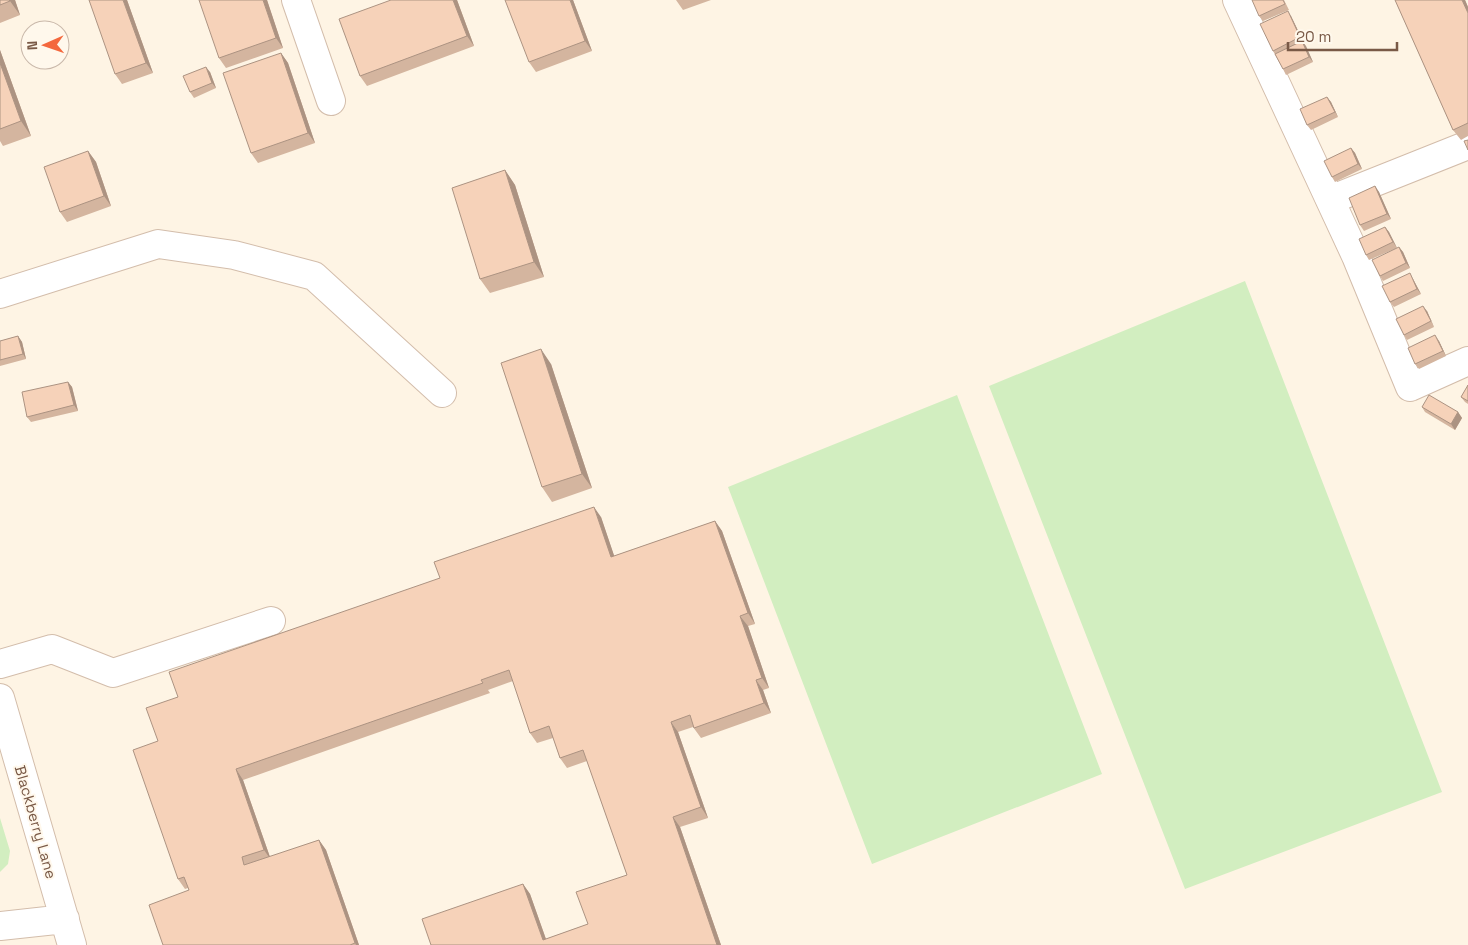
<svg xmlns="http://www.w3.org/2000/svg" width="1468" height="945" viewBox="0 0 1468 945" font-family="'Space Grotesk',sans-serif">
<style>
.green{fill:#d2eec0}
.lines{fill:none;stroke-linecap:round;stroke-linejoin:round}
.minor-casing{stroke:#d3bdab;stroke-width:30}
.minor{stroke:#fff;stroke-width:28}
.wall{fill:#d4b59f}
.shaded-wall{fill:#ac9382}
.building{fill:#f6d2b9;stroke:#ac9382}
.labels{text-anchor:middle;dominant-baseline:central;stroke-width:4;stroke-linejoin:round;paint-order:stroke}
.street-label{font-size:15px;fill:#795946;stroke:#fff8ec}
</style>
<rect width="100%" height="100%" fill="#fef4e4"/>
<path class="green" d="M1245,281l197,511 -257,97 -196,-503z
M957,395l145,379 -230,90 -144,-377z
M0,818l10,33 -2,13 -8,8z"/>
<g class="lines">
<g class="minor-casing">
<path id="minor" d="M296,0l35,101
M1237,0l93,200
M1468,145l-138,55 26,56 54,131 58,-26
M0,294l158,-50 76,11 80,21 128,117
M0,664l52,-15 61,24 158,-52
M0,698l72,247
M0,926l65,-7"/>
</g>
<use href="#minor" class="minor"/>
</g>
<path class="wall" d="M0,0h15l5,15 -20,8z
M127,0l26,73 -31,11 -7,-10z
M267,0l16,48 -57,20 -7,-10z
M457,0l17,46 -107,40 -7,-10z
M573,0l19,51 -56,21 -7,-10z
M676,0h35l-28,10z
M1284,0l5,10 -26,11 -4,-5z
M1395,0h70l3,7v129l-7,4 -8,-10z
M1291,16l22,46 -27,13 -3,-6 -10,-18z
M0,50l31,86 -28,10 -3,-5z
M281,53l7,10 27,80 -57,20 -7,-10z
M210,72l6,16 -22,10 -4,-6z
M1327,97l4,5 7,15 -27,13 -4,-5z
M1351,148l4,5 7,16 -27,13 -3,-5z
M88,151l8,11 15,44 -44,16 -7,-10z
M505,170l10,15 29,92 -54,16 -10,-14z
M1375,186l4,6 12,27 -27,12 -4,-6z
M1385,227l4,5 8,16 -28,12 -3,-5z
M1399,247l4,5 7,16 -27,13 -3,-5z
M1413,279l8,15 -27,13 -4,-5z
M1427,311l7,16 -27,13 -3,-5z
M18,336l4,6 4,17 -26,7v-25z
M1439,341l7,15 -27,13 -4,-5z
M551,364l41,124 -40,14 -10,-15z
M68,382l4,5 6,24 -47,11 -4,-5z
M1468,385v19l-3,-2 -4,-5z
M1422,407l36,5 4,6 -7,12 -30,-18z
M601,517l13,39 101,-35 7,10 33,93 -7,2 21,62 -6,2 8,23 -70,25 -8,-11 -15,5 30,86 -28,9 41,118h-290l92,-61 7,10 16,45 42,-15 39,-49 -40,-114 -20,7 -7,-10 -7,-20 -16,5 -7,-10 -17,-52 -25,9 2,3 -247,87 27,77 49,-17 7,10 33,95h-196l26,-55 -1,-2 -3,1 -7,-10 -20,-138 20,-44 262,-119z"/>
<path class="shaded-wall" d="M9,0h6l5,15 -10,-14z
M123,0h4l26,73 -7,-10z
M263,0h4l16,48 -7,-10z
M453,0h4l17,46 -7,-10z
M570,0h3l19,51 -7,-10z
M1462,0h3l3,7v6z
M1288,11l3,5 13,27 -4,-6z
M1302,41l4,5 7,16 -4,-5z
M0,50l31,86 -10,-15 -21,-58z
M281,53l7,10 27,80 -7,-10z
M206,67l4,5 6,16 -4,-5z
M1327,97l4,5 7,15 -3,-5z
M1351,148l4,5 7,16 -4,-5z
M88,151l8,11 15,44 -7,-10z
M505,170l10,15 29,92 -10,-15z
M1375,186l4,6 12,27 -4,-5z
M1385,227l4,5 8,16 -4,-6z
M1399,247l4,5 7,16 -4,-5z
M1410,273l3,6 8,15 -4,-5z
M1423,306l4,5 7,16 -3,-6z
M1435,335l4,6 7,15 -3,-5z
M18,336l4,6 4,17 -3,-5z
M541,349l10,15 41,124 -10,-14z
M68,382l4,5 6,24 -4,-6z
M1458,412l4,6 -7,12 -4,-6z
M594,507l7,10 17,50 -7,-10z
M715,521l7,10 33,93 -7,-11z
M740,616l8,10 21,62 -7,-10z
M756,680l7,10 8,23 -7,-10z
M671,722l7,10 30,86 -7,-11z
M236,769l7,11 28,80 -7,-10z
M673,817l7,10 41,118h-4z
M319,840l7,10 33,95h-3l-1,-2z
M523,884l7,10 18,51 -5,-5z"/>
<path class="building" d="M0,0h9l1,1 -10,4z
M89,0h34l23,63 -31,11z
M199,0h64l13,38 -57,20z
M391,0h62l14,36 -107,40 -21,-57z
M505,0h65l15,41 -56,21z
M1252,0h31l2,4 -26,12z
M1395,0h67l6,13v110l-15,7z
M1288,11l12,26 -27,14 -13,-27z
M1302,41l7,16 -26,12 -8,-15z
M281,53l27,80 -57,20 -28,-80z
M0,63l21,58 -21,8z
M206,67l6,16 -22,9 -7,-16z
M1327,97l8,15 -28,13 -7,-16z
M1468,140v10l-4,-9z
M1351,148l7,16 -26,13 -8,-16z
M88,151l16,45 -44,16 -16,-45z
M505,170l29,92 -54,17 -28,-91z
M1375,186l12,28 -27,11 -11,-27z
M1385,227l8,15 -27,13 -7,-16z
M1399,247l7,16 -26,13 -8,-16z
M1410,273l7,16 -27,13 -8,-16z
M1423,306l8,15 -27,14 -8,-16z
M1435,335l8,16 -28,13 -7,-16z
M18,336l5,18 -23,6v-19z
M541,349l41,125 -40,13 -41,-124z
M68,382l6,23 -47,12 -5,-25z
M1468,385v16l-7,-4z
M1429,395l29,17 -7,12 -29,-17z
M594,507l17,50 104,-36 33,92 -8,3 22,62 -6,2 8,23 -70,25 -4,-13 -19,7 30,85 -28,10 44,128h-286l-9,-26 101,-35 20,56 45,-16 -12,-32 51,-17 -44,-125 -23,8 -11,-32 -19,7 -21,-63 -28,10 2,3 -247,86 28,81 -22,7 2,8 75,-25 36,103 -5,2h-187l-14,-40 40,-15 -5,-13 -6,2 -45,-129 25,-9 -12,-33 32,-11 -9,-25 271,-94 -6,-16z"/>
<g class="labels">
<g class="street-label">
<text transform="translate(36 822) rotate(74)">Blackberry Lane</text>
</g>
</g>
<g transform="translate(45 45) rotate(268)"><circle r="24" fill="#fff8ec" stroke="#c9b8aa"/>
<path d="M0-4L9 19L0 12L-9 19Z" fill="#f4683d"/>
<text y="-8" font-size="14" font-weight="bold" text-anchor="middle" fill="#795946">N</text>
</g>
<path d="M1288 42v8h109v-8" fill="none" stroke="#795946" stroke-width="2.5"/>
<text x="1296" y="42" font-size="15" fill="#795946" stroke="#fff8ec" stroke-width="4" paint-order="stroke">20 m</text>
</svg>
